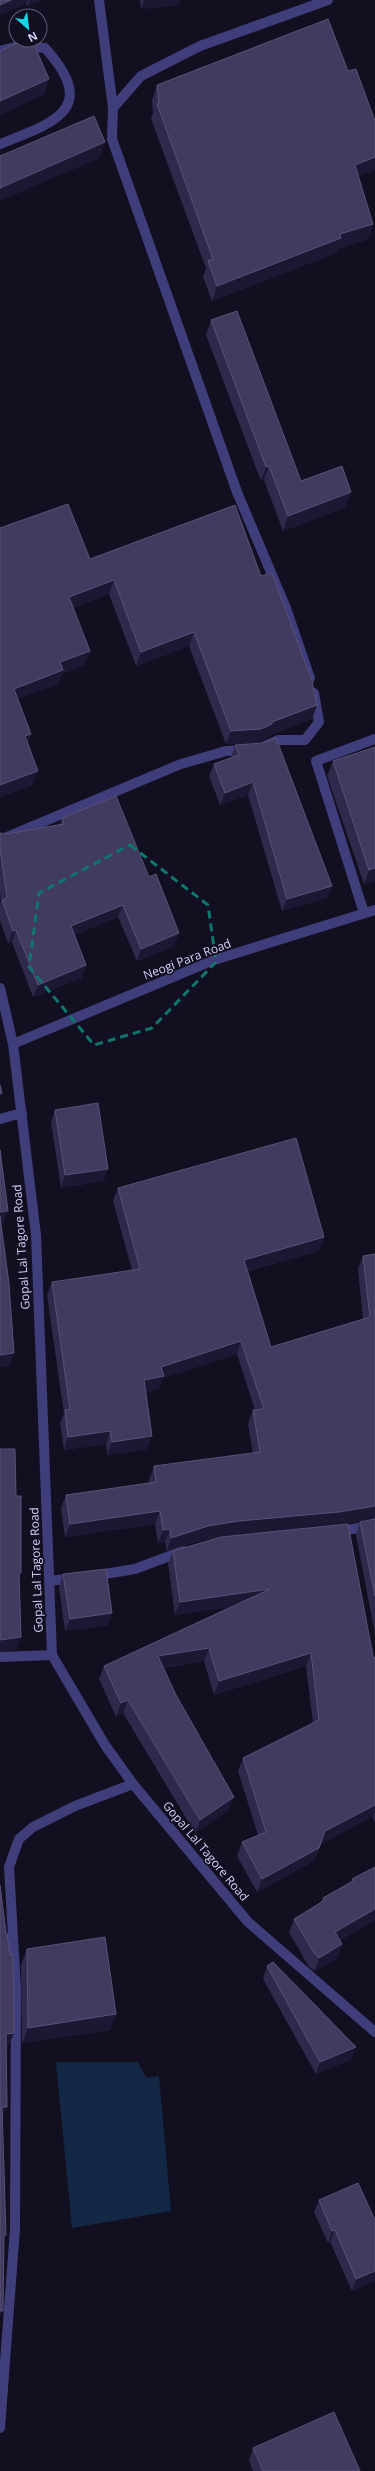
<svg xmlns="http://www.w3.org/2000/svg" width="375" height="2471" viewBox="0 0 375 2471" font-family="'Open Sans',sans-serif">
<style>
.water{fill:#122845}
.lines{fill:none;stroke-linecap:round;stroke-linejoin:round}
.minor{stroke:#3f3e7b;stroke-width:10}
.wall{fill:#2f294c}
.shaded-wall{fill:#1c1733}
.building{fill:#413b5f;stroke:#585277}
.marked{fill:none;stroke:#0f766e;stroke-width:3;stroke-dasharray:8 5;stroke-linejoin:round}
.labels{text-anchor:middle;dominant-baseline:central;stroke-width:3.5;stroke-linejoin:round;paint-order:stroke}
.street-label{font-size:12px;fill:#d5d1fb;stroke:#110f20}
</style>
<rect width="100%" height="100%" fill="#110f20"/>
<path class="water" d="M56,2062h82l8,16 13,-2 12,135 -99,17z"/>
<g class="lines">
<path class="minor" d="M99,0l14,108
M0,51l19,-5 26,2c55,61 9,75 -45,96
M310,678l-24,-70 -49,-116 -125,-353 1,-31 28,-32 59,-30 128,-46
M265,746l13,-6h27l14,-18 -5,-29
M0,840l181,-76 45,-13 19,-1
M364,913l-48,-152 59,-22
M0,988l13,56 23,191 16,420 53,90 28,39 115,138 127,110
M13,1044l201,-84 161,-50
M0,1119l22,-6
M336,1532l39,-7
M93,1576l42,-7 48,-18
M49,1581l26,-3
M0,1657l52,-2
M0,2428l15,-199 1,-240 -7,-122 10,-28 14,-12 42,-21 58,-22"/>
</g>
<path class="wall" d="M0,0h42l-15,6 -1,-2z
M140,0h40l-2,5 -37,4z
M348,71l27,50v49l-17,6 15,48 -5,15 -30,10 -2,4 -124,48 -9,-24 3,-9 -55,-149 2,-6 -1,-13 5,-15z
M211,320l90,161 45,26 -63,24 -19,-51 -3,1 -55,-146z
M0,528l90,31 171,17 56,129 -5,14 -44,17 -1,2 -11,5 -30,1 -37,-98 -53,20 -27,-72 -36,14 17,43 -6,14 -22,9 -4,10 -41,15 14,35 -3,9 5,42 -33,12z
M235,745l97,141 -5,12 -45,13 -34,-116 -28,10 -11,-29 5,-12 17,-6z
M375,747v134l-11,3 -37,-108 6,-15z
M62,818l112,128 -37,15 -19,-44 -44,18 12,30 -4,13 -49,19 -21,-55 -4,1 -8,-22v-17l1,-3 -1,-8v-60l7,1 53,-10z
M55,1110l49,71 -43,7 -10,-66z
M118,1188l206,49 -5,14 -71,20 23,76 92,-28 -5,-50 5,-13 12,-2v380l-19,-99 4,-13 15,-3h-1l-40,6 -100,10 -31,5 -36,11 -2,-9 -7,1 -3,-19 -90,13 -4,-29 5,-13 83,-12v-3l5,-14 99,-13 -5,-29 5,-14h2l-18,-56 -74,24 -4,11 -13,3 1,57 -40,6 -1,-11 -42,6 -4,-27 4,-9 -17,-119 5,-13 80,-12 -19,-69z
M173,1551l200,105 2,2v165l-2,-7 -52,28 -7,17 -57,31 -20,-36 5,-14 16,-7 -20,-64 5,-13 70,-35 -7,-57 -92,29 -10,-34 -41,7 66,142 -34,23 -72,-120 -7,4 -17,-38 5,-13 126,-59 -55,8 -7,-51z
M63,1574l49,39 -4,12 -43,6 -6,-44z
M375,1867v53l-35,20 2,4 -4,14 -23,13 -6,-4 -20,-35 5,-13 27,-17 2,-4 28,-16 1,-3z
M27,1949l89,65 -6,16 -88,13 -1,-78z
M267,1966l85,93 -36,15 -53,-95z
M319,2200l56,81 -23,10 -22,-49 -2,1 -14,-31z
M253,2448l107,23h-107l-4,-10z"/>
<path class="shaded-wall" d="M11,0h17l-2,4 -26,11v-10z
M30,0h12l-15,6z
M144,0h36l-2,5 -37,4z
M49,79l-5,16 -44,20v-14z
M105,142l-5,16 -100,43v-13z
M375,157v13l-26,10 6,-15z
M373,224l-5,15 -30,10 -2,4 -124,48 5,-15 123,-52z
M269,466l-5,14 -3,1 5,-14z
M351,492l-5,15 -63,24 5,-15z
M114,580l-5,14 -45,17 5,-14z
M194,632l-5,14 -53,20 5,-14z
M90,651l-6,14 -22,9 -4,10 -50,19 6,-14 46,-27z
M317,705l-5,14 -44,17 -1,2 -11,5 -30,1 5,-13 41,-9z
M31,734l-5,14 -1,-12z
M38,771l-5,14 -33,12v-12z
M253,782l-5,13 -28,10 5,-12z
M375,868v13l-11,3 5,-14z
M332,886l-5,12 -45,13 5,-12z
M123,905l-5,12 -52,21 5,-12z
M16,930l-4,12 -4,1 5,-12z
M179,933l-5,13 -37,15 4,-12z
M86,965l-4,13 -49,19 5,-12z
M2,1093l-2,7v-6z
M108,1169l-4,12 -43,7 4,-13z
M8,1211l-5,13h-3v-12z
M324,1237l-5,14 -80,22 5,-13z
M241,1341l-4,13 -74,24 -4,11 -19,5 4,-14 17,-13z
M14,1353l-5,13 -9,1v-12z
M110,1431l-4,13 -42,6 4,-13z
M152,1436l-5,13 -40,6 5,-13z
M375,1506v9l-1,4 -40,6 -100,10 -31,5 -36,11 4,-13 37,-12 31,-5z
M160,1511l-5,13 -90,13 5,-13z
M170,1529l-5,13 -7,1 5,-13z
M270,1589l-5,13 -90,13 5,-13z
M112,1613l-4,12 -43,6 5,-12z
M21,1637l-4,13 -17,2v-12z
M209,1648l-5,13 -51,8 5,-13z
M311,1653l-5,13 -92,29 5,-14z
M128,1700l-5,13 -7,4 5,-14z
M234,1797l-5,13 -34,23 5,-13z
M375,1805v7l-2,4 -52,28 4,-13z
M319,1848l-5,13 -57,31 5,-13z
M375,1909v11l-45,25 5,-13z
M342,1944l-4,14 -23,13 4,-13z
M116,2014l-6,16 -88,13 6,-15z
M14,2033l-5,12 -8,1 5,-12z
M356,2047l-4,12 -36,15 4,-12z
M2,2107h5l-5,12z
M335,2230l-5,12 -2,1 4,-12z
M4,2235h2l-4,12z
M375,2271v10l-23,10 4,-12z
M0,2311h3l-3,7z"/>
<path class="building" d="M0,0h11l-11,5z
M328,19l20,52 8,-2 19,52v36l-20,8 18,59 -33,10 1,4 -124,48 -9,-25 5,-2 -56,-155 2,-1 -2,-18z
M24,40h8l17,39 -49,22v-50z
M94,116l11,26 -105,46v-32z
M237,311l64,170 41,-15 9,26 -63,24 -19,-50 -3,1 -55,-147z
M68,504l22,55 145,-54 26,71 11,-3 40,108 5,24 -45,17v2l-11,5 -30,2 -37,-99 -53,20 -27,-72 -45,17 21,54 -30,11 3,8 -49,19 17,45 -6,2 13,35 -38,14v-257z
M276,738l56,148 -45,13 -34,-117 -28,11 -11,-29 25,-9 -4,-10 28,-2z
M375,747v121l-6,2 -36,-109z
M116,796l33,81 7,-3 23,59 -38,16 -18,-44 -52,21 15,39 -48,20 -22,-55 -3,1 -11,-31 5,-2 -7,-51v-14l7,1 57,-10 -2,-6z
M0,1085l2,8 -2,1z
M98,1103l10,66 -43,6 -10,-65z
M296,1138l28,99 -80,23 27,87 99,-30 -7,-61 12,-2v252l-36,6 -100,9 -31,5 -37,12 -1,-9 -7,1 -3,-19 -90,13 -4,-29 90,-13 -2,-16 106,-14 -7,-42 11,-1 -23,-68 -80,26 3,9 -20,4 8,56 -40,6 -2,-11 -42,6 -3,-27 5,-1 -18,-127 88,-13 -22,-81z
M0,1150l8,61 -8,1z
M0,1216l9,68 5,69 -14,2z
M0,1449h15l1,47h5v77l-2,1 2,63 -21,3z
M375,1519v77l-15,-74z
M348,1524l25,132 2,2v147l-50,26 -6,17 -57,31 -20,-37 24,-10 -23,-74 76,-38 -8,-67 -92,28 -10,-33 -51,8 18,39 58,102 -34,23 -72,-120 -7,3 -17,-37 166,-77 -90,13 -7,-51 48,-14z
M106,1569l6,44 -42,6 -7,-45z
M375,1867v42l-40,23 7,12 -23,14 -5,-5 -20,-34 31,-19 -2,-2 30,-17 -1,-2z
M0,1885l6,48h1l3,22 3,-1 1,79 -8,1 1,73h-5l4,128h-2l-1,76h-3z
M105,1937l11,77 -88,14 -1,-79z
M273,1962l83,85 -36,15 -53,-96z
M358,2183l17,37v51l-19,8 -21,-49 -3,1 -13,-31z
M334,2412l26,59h-97l-10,-23z"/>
<path class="marked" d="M130,845l78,60 8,57 -64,66 -58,17 -65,-78 10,-74z"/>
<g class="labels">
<g class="street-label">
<text transform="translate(187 959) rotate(-21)">Neogi Para Road</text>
<text transform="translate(21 1247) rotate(-94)">Gopal Lal Tagore Road</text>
<text transform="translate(36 1570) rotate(-92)">Gopal Lal Tagore Road</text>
<text transform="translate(206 1851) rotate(50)">Gopal Lal Tagore Road</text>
</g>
</g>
<g transform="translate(28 28) rotate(152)"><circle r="19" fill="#110f20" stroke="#5f5d78"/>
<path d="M0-3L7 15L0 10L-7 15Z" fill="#13d5e6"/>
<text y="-6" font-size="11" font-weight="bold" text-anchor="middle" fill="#d5d1fb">N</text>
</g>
</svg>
